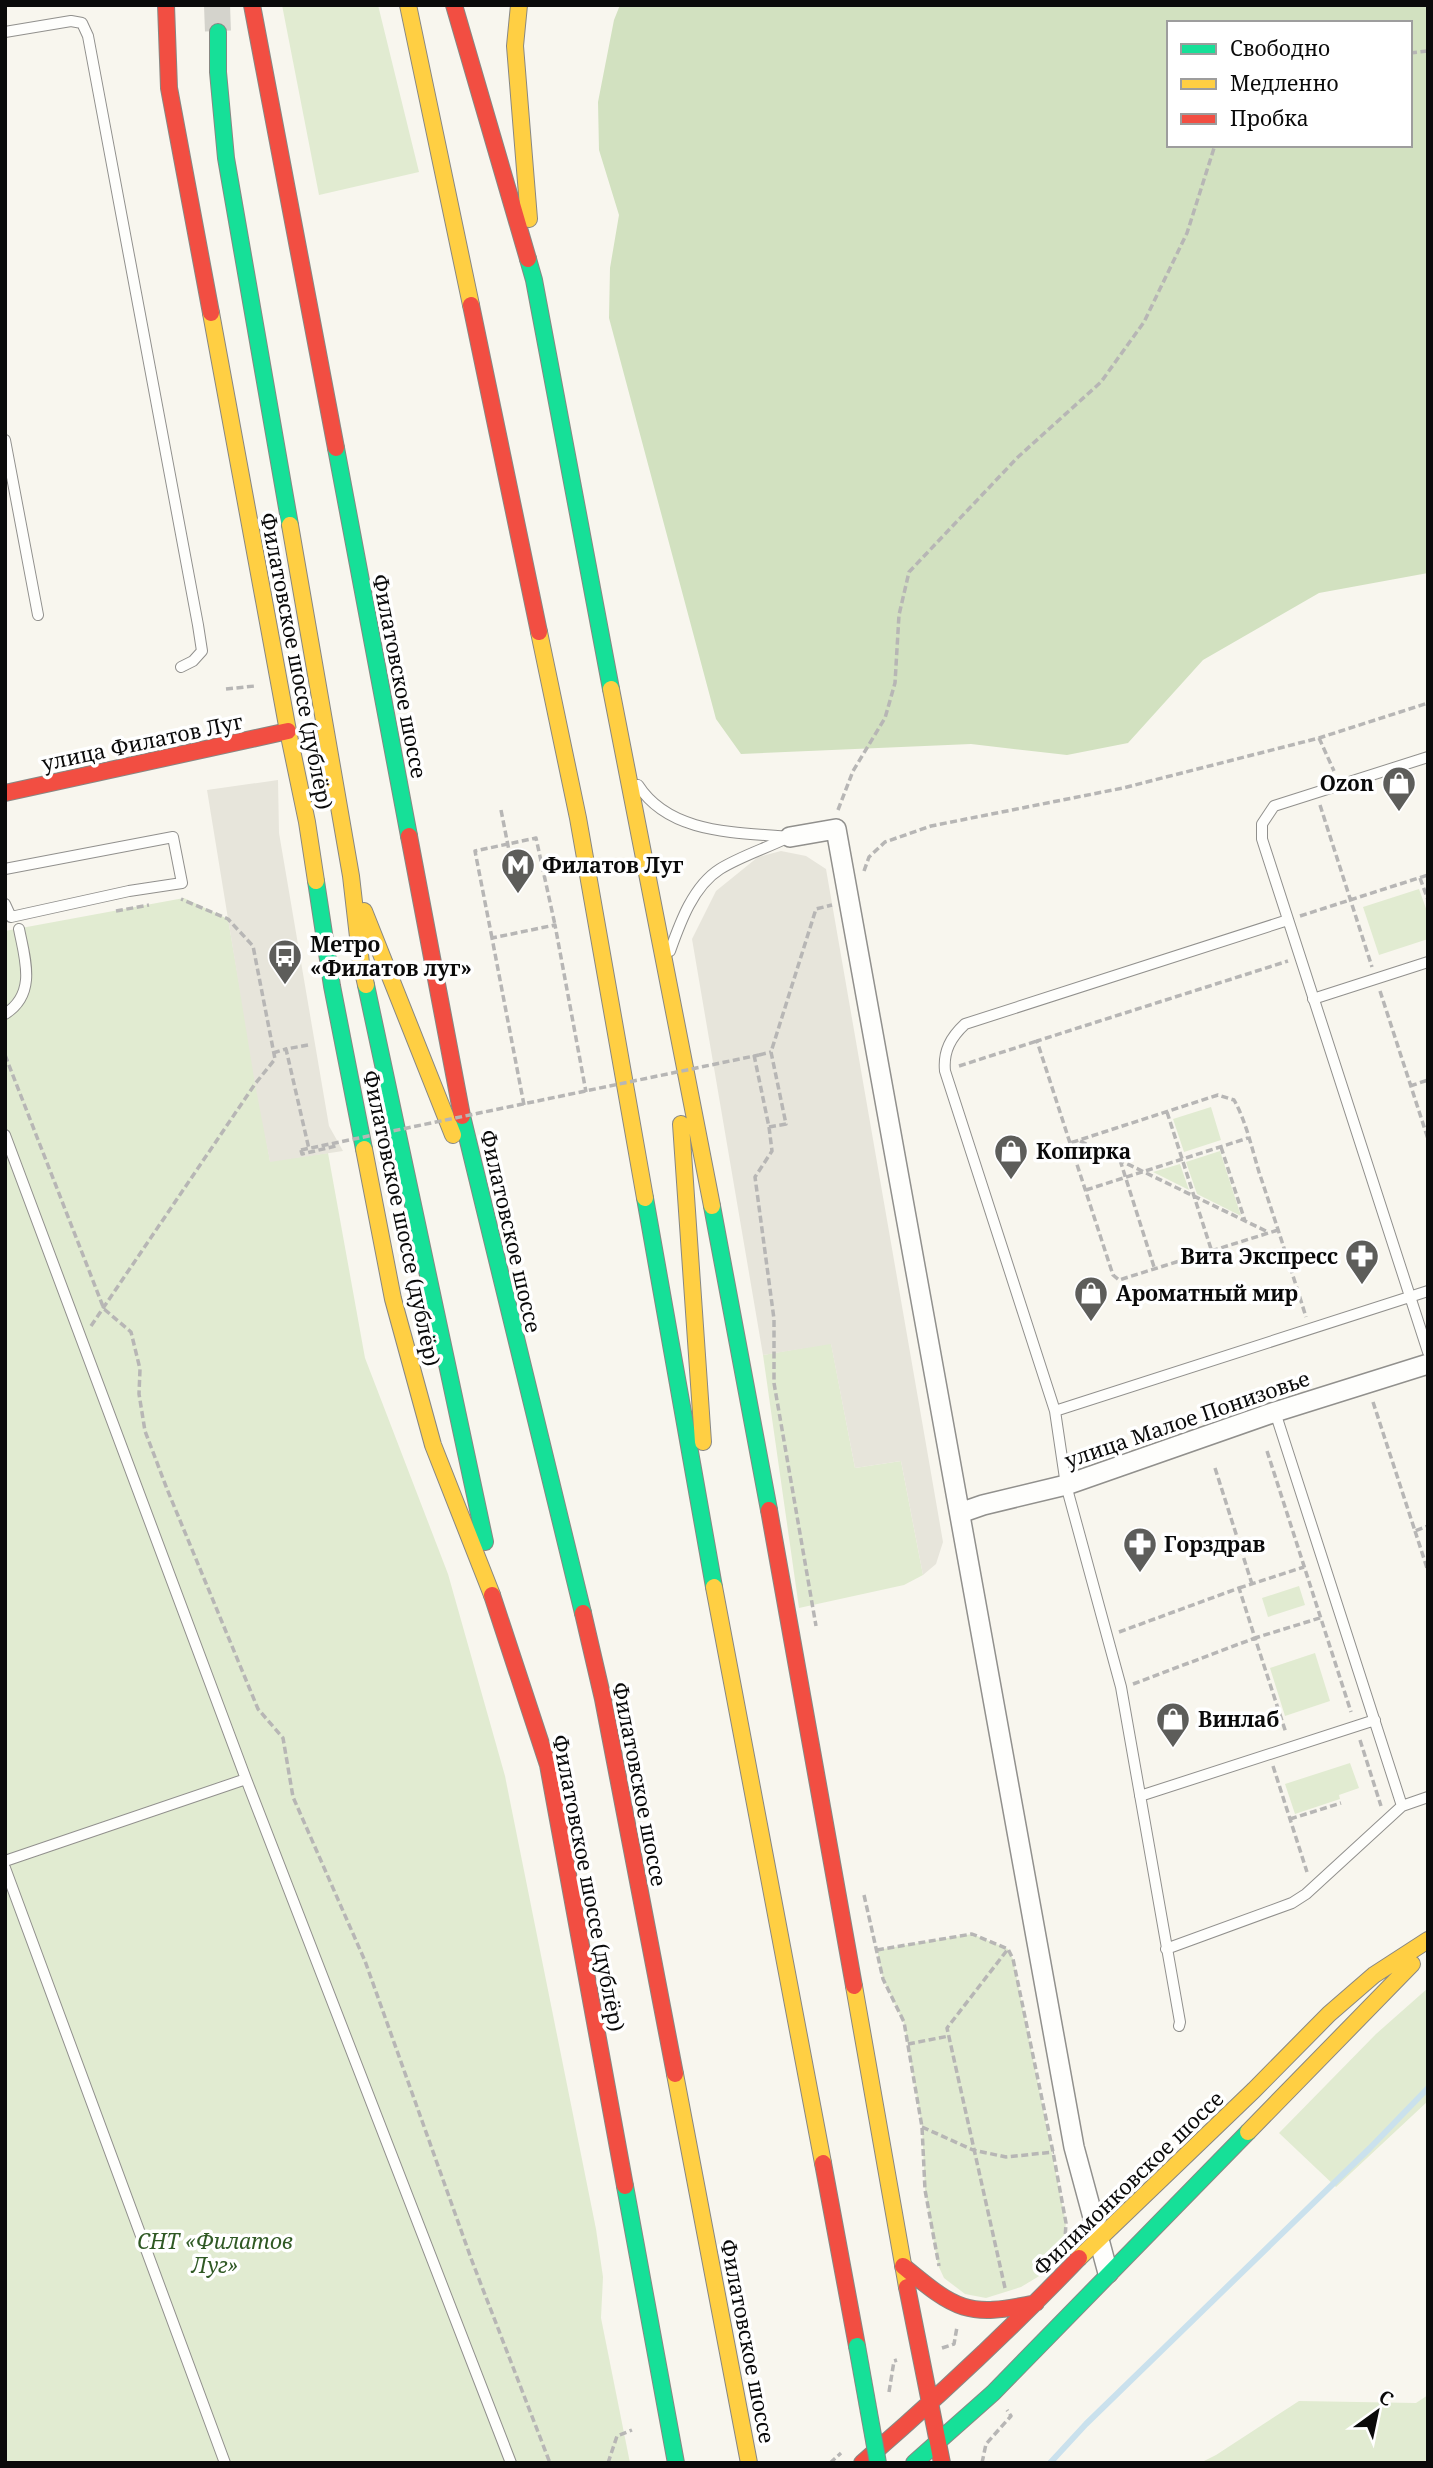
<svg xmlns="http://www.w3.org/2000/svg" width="1433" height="2468" viewBox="0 0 1433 2468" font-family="'Noto Serif',serif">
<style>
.green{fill:#e1ebd1}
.forest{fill:#d2e1c0;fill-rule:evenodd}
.plaza{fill:#e7e5db}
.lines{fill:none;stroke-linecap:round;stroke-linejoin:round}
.stream{stroke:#cae1ed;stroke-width:6}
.secondary-tunnel{stroke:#d4d3cc;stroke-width:26;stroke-dasharray:26 13;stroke-linecap:butt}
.lane-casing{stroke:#91908d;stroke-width:12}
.street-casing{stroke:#91908d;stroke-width:22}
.fast-casing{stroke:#888783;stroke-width:18}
.slow-casing{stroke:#888783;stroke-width:18}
.jam-casing{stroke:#888783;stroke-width:18}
.path{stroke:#b7b6b5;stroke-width:3.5;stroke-dasharray:7 3.5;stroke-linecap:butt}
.lane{stroke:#fefefc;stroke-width:10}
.street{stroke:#fefefc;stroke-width:19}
.fast{stroke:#16e098;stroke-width:16}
.slow{stroke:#ffcf43;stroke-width:16}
.jam{stroke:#f24e42;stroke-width:16}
.fast-bridge-casing{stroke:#888783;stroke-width:18;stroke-linecap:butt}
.path-bridge{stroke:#b7b6b5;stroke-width:3.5;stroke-dasharray:7 3.5;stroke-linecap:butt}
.fast-bridge{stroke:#16e098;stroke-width:16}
.labels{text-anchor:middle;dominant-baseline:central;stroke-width:7;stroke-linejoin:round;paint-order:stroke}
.street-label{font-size:21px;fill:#0a0a0a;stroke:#fff}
.poi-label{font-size:21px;font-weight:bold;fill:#0a0a0a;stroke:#fff;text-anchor:start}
.park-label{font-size:21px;font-style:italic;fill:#2f5924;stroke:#fff}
</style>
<rect width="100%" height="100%" fill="#f8f6ee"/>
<path class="green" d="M282,5h96l41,167 -100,23z
M1419,889l9,25v25l-49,16 -16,-48z
M184,898l44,21 42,242 58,-8 37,205 83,216 57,202 91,453 7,48 -2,41 29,145h-625v-1532z
M1211,1107l10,33 -37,12 -11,-33z
M1220,1151l21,65 -44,-22 -11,-32z
M1180,1164l9,26 -36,-18z
M831,1343l24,125 46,-7 22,114 -19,10 -105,23 -36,-253z
M1299,1586l6,19 -37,12 -6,-19z
M1315,1653l15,48 -45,15 -15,-48z
M1350,1763l9,25 -20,7 1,4 -45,15 -10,-30z
M972,1934l36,15 5,10 53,264 -4,29 -21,23 -20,12 -35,11 -21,-4 -21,-16 -6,-13 -13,-75 -3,-63 -18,-104 -21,-44 -6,-29z
M1428,1988v113l-92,86 -57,-54 97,-99z
M1428,2395v65l-10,3h-218l16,-8 83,-54 117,2z"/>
<path class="forest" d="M620,5h808v568l-109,20 -116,67 -75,83 -61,12 -96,-11 -230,10 -25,-35 -107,-401 1,-50 9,-53 -20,-65 -1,-48 16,-82zM1169,23h241v122h-241z"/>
<path class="plaza" d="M278,780l1,53 50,293 14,25 -73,11 -15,-78 -48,-294z
M781,851l25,5 20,13 117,673 -7,22 -13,11 -22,-114 -46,7 -24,-124 -68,11 -71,-416 24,-48 42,-34z"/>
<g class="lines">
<path class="stream" d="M1050,2463l36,-39 284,-276 58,-60"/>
<path class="secondary-tunnel" d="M217,5l1,27"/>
<g class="lane-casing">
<path id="lane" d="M5,32l66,-11 11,2 6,13 110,589 4,26 -9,10 -12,6
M5,440l33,175
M1428,757l-154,49 -12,18v15l166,513
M638,785c32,50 100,47 152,52
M5,869l168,-32 9,46 -53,8 -118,26 -6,-13
M670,951c10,-28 23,-65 50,-82 21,-13 47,-21 69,-32
M1313,999l115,-37
M5,1014c32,-20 20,-55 14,-85
M5,1135l241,644 265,684
M1055,1411l373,-120
M1275,1412l127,394
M1140,1796l235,-76
M5,1861l241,-82
M5,1868l220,595
M1166,1949l126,-46 14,-9 96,-88 26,-9
M1179,2026l1,-4 -59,-335 -55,-202 -11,-74 -110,-340c-2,-20 6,-34 20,-47l323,-104"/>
</g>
<g class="street-casing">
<path id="street" d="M790,837l46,-8 238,1318 34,126
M960,1513l23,-8 83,-20 209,-73 153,-48"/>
</g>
<g class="fast-casing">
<path id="fast" d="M218,32v40l8,86 64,367
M528,259l6,21 77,409
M336,448l73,388
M316,881l16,105 32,163
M366,985l119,557
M462,1116l121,497
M645,1198l69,389
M712,1206l57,304
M625,2186l51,277
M914,2463l79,-70 255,-261"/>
</g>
<g class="slow-casing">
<path id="slow" d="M408,5l63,300
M519,5l-4,41 14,173
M211,313l77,418 19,91 9,59
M290,525l61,351 10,87 5,22
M539,632l39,186 67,380
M611,689l101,517
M364,911l89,224
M681,1124l22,318
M364,1149l29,150 40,146 59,150
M714,1587l109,576
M854,1986l53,301
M675,2074l74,389
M1248,2132l164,-168
M1079,2258l175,-168 75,-76 45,-39 54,-35"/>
</g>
<g class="jam-casing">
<path id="jam" d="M166,5l3,83 42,225
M252,5l84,443
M454,5l74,254
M471,305l68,327
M5,793l283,-62
M409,836l53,280
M769,1510l85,476
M492,1595l56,170 77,421
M583,1613l20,86 72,375
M823,2163l34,183
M903,2266c53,44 64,52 133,37
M907,2287l35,176
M862,2463c75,-65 148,-133 217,-205"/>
</g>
<path class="path" d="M1410,53l18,-2
M226,689l29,-3
M1319,738l15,33
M1320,805l52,162
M501,810l14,71
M838,810l15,-39 32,-53 10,-35 4,-68 10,-43 109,-115 83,-75 43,-60 43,-89 28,-88
M864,871l5,-14 16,-15 46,-16 192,-38 196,-50 109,-35
M1420,878l8,22
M116,911l33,-6
M1300,916l128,-41
M1380,991l48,148
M308,1045l-22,4 23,100
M273,1053l13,-4
M5,1055l99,254 27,23 9,37 -1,25 6,37 22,58 91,220 25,29 10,59 72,164 107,300 78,202
M754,1055l15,72 3,24 -17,26 19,142v64l42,243
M759,1055l12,-3
M959,1066l78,-25
M1410,1086l18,-6
M1167,1112l45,140
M769,1127l17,-3 -15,-72 45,-143 16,-4
M1080,1141l188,91
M1070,1143l-33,-102 251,-80
M1221,1147l24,74
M301,1150l1,4 34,-8
M1120,1160l35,110
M1086,1190l162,-52
M1278,1230l-159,50 -6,-5 -43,-132 148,-48 16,5c12,21 18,49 25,72 16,48 32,97 47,145
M91,1326l164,-242 20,-25 -22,-113 -25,-27 -47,-20
M1373,1402l42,129 13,-5
M1267,1451l84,261
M1215,1468l37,116
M1415,1531l13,40
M1239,1588l65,-21
M1119,1632l120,-44 16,50 68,-21
M1133,1684l122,-46 31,95
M1360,1740l21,66
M1273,1766l34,106
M1290,1819l51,-16
M864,1895l19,84 21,43 18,105 3,63 14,76
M877,1950l95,-16 36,15 5,10 40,193 13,71 -1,16
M908,2044l41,-8
M922,2127l51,23 33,7 48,-5
M1005,2288l-58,-260 61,-79
M942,2348l12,-4 3,-17
M889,2392l5,-31 3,-1
M608,2463l9,-27 15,-6
M830,2463l11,-10
M982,2463l4,-19 25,-28 -4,-6"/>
<use href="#lane" class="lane"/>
<use href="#street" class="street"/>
<use href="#fast" class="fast"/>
<use href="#slow" class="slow"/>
<use href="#jam" class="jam"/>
<g class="fast-bridge-casing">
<path id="fast-bridge" d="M857,2346l21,117"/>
</g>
<path class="path-bridge" d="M492,938l-17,-87 61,-13 19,87
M524,1105l-32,-167 63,-13 31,167
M301,1150l458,-95"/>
<use href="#fast-bridge" class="fast-bridge"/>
</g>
<defs>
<g id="shop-pin" transform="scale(1.75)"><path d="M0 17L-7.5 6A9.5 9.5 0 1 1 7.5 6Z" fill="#5d5d5a" stroke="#fff"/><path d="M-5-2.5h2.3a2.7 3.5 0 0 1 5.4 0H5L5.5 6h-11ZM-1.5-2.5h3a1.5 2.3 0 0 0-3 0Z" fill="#fff"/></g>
<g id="metro-pin" transform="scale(1.75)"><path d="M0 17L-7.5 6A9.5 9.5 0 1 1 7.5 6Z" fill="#5d5d5a" stroke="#fff"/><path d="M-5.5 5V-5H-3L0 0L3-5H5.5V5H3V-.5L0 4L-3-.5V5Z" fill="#fff"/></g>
<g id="bus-pin" transform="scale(1.75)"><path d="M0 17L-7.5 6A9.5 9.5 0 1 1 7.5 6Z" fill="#5d5d5a" stroke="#fff"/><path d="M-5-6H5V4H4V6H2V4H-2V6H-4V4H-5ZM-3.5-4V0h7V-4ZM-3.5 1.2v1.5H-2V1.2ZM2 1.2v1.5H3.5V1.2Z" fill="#fff"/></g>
<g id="pharmacy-pin" transform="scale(1.75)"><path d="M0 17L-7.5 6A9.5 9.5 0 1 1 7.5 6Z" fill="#5d5d5a" stroke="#fff"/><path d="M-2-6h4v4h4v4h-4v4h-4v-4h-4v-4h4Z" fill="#fff"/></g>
</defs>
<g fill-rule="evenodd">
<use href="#shop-pin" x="1399" y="783"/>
<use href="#metro-pin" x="518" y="865"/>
<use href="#bus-pin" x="285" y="956"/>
<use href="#shop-pin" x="1011" y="1151"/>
<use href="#pharmacy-pin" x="1362" y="1256"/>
<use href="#shop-pin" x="1091" y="1293"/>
<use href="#pharmacy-pin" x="1140" y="1544"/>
<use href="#shop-pin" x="1173" y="1719"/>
</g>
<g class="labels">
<g class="street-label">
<text transform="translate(297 661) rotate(79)">Филатовское шоссе (дублёр)</text>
<text transform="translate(400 676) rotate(79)">Филатовское шоссе</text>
<text transform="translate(142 742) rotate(-12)">улица Филатов Луг</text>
<text transform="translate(402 1218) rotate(78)">Филатовское шоссе (дублёр)</text>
<text transform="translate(511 1231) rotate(77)">Филатовское шоссе</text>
<text transform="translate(1187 1419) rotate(-19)">улица Малое Понизовье</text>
<text transform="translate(640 1784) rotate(79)">Филатовское шоссе</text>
<text transform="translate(589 1883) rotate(79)">Филатовское шоссе (дублёр)</text>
<text transform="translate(1128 2183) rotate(-44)">Филимонковское шоссе</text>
<text transform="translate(748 2341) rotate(79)">Филатовское шоссе</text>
</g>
<g class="poi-label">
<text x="1374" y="783" text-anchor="end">Ozon</text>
<text x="542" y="865">Филатов Луг</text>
<text x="310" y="944">Метро<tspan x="310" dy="24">«Филатов луг»</tspan></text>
<text x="1036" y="1151">Копирка</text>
<text x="1338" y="1256" text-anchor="end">Вита Экспресс</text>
<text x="1116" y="1293">Ароматный мир</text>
<text x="1164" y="1544">Горздрав</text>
<text x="1198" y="1719">Винлаб</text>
</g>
<g class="park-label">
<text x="215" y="2241">СНТ «Филатов<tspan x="215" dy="24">Луг»</tspan></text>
</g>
</g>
<rect width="1433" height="2468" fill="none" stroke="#0a0a0a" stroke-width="14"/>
<rect x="1167" y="21" width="245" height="126" fill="#ffffff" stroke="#9d9d9d" stroke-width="2"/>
<rect x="1181" y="44" width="35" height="10" fill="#16e098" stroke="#9d9d9d" stroke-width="2"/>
<text x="1230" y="56" font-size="21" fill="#0a0a0a">Свободно</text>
<rect x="1181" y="79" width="35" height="10" fill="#ffcf43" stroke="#9d9d9d" stroke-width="2"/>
<text x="1230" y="91" font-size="21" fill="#0a0a0a">Медленно</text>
<rect x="1181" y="114" width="35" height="10" fill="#f24e42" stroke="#9d9d9d" stroke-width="2"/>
<text x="1230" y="126" font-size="21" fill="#0a0a0a">Пробка</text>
<g transform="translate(1377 2412) rotate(33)" stroke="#ffffff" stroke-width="5" paint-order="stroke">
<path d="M0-5L12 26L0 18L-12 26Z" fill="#0a0a0a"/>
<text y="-10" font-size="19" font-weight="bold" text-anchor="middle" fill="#0a0a0a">С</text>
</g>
</svg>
